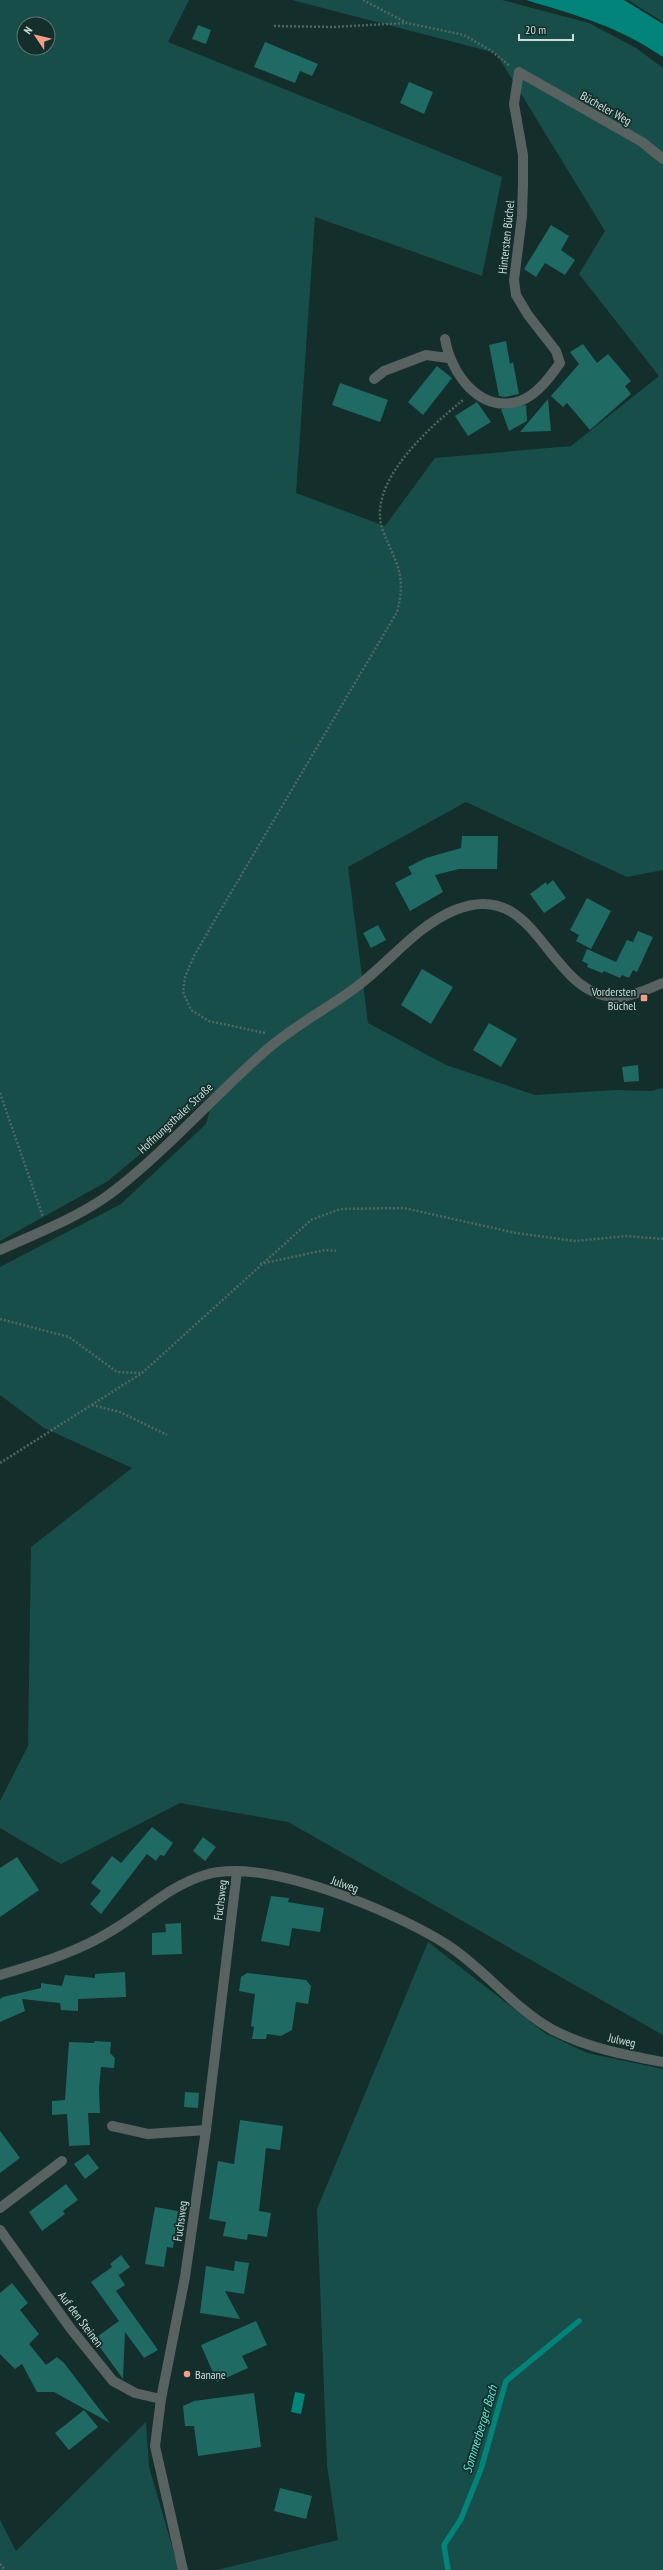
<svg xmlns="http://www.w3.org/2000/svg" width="663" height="2570" viewBox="0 0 663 2570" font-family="'PT Sans Narrow',sans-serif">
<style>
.green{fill:#184e49;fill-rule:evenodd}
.water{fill:#02847a}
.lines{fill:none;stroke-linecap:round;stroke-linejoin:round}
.stream{stroke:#02847a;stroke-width:5.5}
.building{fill:#1f6a63}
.path{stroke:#4f6663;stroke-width:2.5;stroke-dasharray:2 2;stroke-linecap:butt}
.service{stroke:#576261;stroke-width:10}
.minor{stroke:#576261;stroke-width:10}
.poi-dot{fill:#f49e87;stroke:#142e2b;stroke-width:1.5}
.labels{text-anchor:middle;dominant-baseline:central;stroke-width:3.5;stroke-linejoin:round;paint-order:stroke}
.street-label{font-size:12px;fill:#ceddda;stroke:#142e2b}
.poi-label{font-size:12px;fill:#ceddda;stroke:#142e2b;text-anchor:end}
.water-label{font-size:13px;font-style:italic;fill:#5ee7d9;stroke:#142e2b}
</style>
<rect width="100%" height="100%" fill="#142e2b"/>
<path class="green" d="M0,0h189l-21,42 334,135 -20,99 -167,-59 -19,276 89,33 50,-68 136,-12 88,-70 -80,-102 26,-43 -109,-178 -204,-53h210l87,23 47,25 27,20v802l-36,7 -161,-75 -118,65 20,156 78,42 89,30 81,-5 35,1 12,-3v947l-375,-213 -108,-19 -119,61 -61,-36v-27l28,-55 3,-199 101,-79 -88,-40 -44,-33v-128l121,-63 85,-80 9,-33 -107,90 -108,60zM24,24h24v24h-24z
M628,0h35v22z
M428,1942l117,91 42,20 76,16v501h-446l121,-30 -11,-75 -10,-256z
M146,2422l3,45 30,103h-179v-50l16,31z"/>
<path class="water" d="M526,0h98l39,24v33c-46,-31 -84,-41 -137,-57z
M295,2392l10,2 -4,20 -10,-2z"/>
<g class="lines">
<path class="stream" d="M448,2570l-4,-25 17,-26 20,-50 25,-88 73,-60"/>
</g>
<path class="building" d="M198,25l13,5 -5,14 -14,-5z
M265,42l53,22 -6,12 -12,-5 -5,12 -41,-16z
M409,82l24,10 -9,22 -24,-11z
M551,225l18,11 -8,14 14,10 -10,15 -20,-12 -9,14 -12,-8z
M506,341l4,23 3,-2 6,32 -14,3 -6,-1 -10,-51z
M583,344l14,19 11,-9 23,27 -6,5 6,8 -41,36 -23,-27 -4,4 -12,-11 28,-32 -9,-12z
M437,366l15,12 -29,37 -15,-13z
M340,383l48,17 -8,22 -48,-17z
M548,399l3,32 -31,1z
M477,402l14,20 -23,14 -13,-20z
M526,405l1,16 -18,10 -8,-22z
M462,836h36l-1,33h-38l-24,6 8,17 -33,19 -15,-28 17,-9 -4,-7 18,-9 35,-10z
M553,880l13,18 -22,15 -14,-19 16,-12 1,3z
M587,898l24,13 -20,38 -15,-8 3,-6 -9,-5z
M378,925l8,15 -15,8 -8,-15z
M638,931l15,6 -16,35 -4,-2 -4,8 -7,-3 -2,3 -16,-7 -2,2 -15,-6 1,-3 -6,-3 5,-12 29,13 11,-22 6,2z
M422,969l31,18 -22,37 -30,-19z
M489,1023l28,16 -16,28 -28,-17z
M638,1065l1,16 -15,1 -2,-15z
M152,1827l21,16 -9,13 -4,-1 -4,6 -9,-7 -46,60 -11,-10 11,-13 -10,-8 21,-27 9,7z
M203,1837l13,10 -11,14 -12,-10z
M17,1857l22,33 -39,27v-49z
M271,1896l18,2 -1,4 36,6 -4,24 -28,-4 -3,18 -28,-5z
M181,1923l1,31 -30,1v-22l14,-1 -1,-8z
M125,1972l1,25 -48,2v12l-17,-1 -1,-7 -38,-4 3,12 -25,11v-23l3,-2 38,-9v-5l21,3 3,-11 30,3v-4z
M247,1973l59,7 5,6 -3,18 -12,-2 -4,28 -11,6 -14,-2 -1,5h-14l2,-12 -3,-1 4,-32 -16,-3 2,-14z
M95,2041l16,1 -1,11 5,5 -1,10 -13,-1 -2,22 1,24h-12l2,32 -21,1 -2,-32 -15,1v-14l13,-1 4,-58 25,1z
M185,2092l14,1 -1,15 -14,-1z
M240,2120l43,6 -3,24 -14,-2 -7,63 12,2 -4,24 -19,-3 -1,6 -24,-4 3,-14 -17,-3 9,-58 16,3z
M0,2131l20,27 -20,15z
M88,2154l11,14 -14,11 -11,-15z
M66,2184l12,16 -15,11 2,3 -23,17 -13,-19z
M155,2207l23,4 -5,37 -6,-1 -3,20 -19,-3z
M121,2255l9,12 -11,8 -3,-4 9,14 -9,6 42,59 -14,8 -19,-26 -2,47 -29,-40 25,-18 -28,-39 21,-15 -2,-3z
M235,2261l14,2 -5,31 -19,-3 15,28 -40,-6 6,-47 28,5z
M12,2283l16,20 -8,7 19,24 -10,10 17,21 11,-8 7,6 46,60 -56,-31h-17l-15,-28 -7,5 -15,-15v-61z
M256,2321l11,24 -25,11 6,12 -31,14 -16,-37z
M254,2393l7,54 -63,9 -4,-30h-9l-2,-20 11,-5z
M84,2410l14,17 -29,23 -14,-17z
M280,2488l32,8 -6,23 -32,-8z"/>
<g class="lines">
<path class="path" d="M363,0l44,23 57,12 26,15 19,15
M274,26l58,1 75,-4
M265,1033l-56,-12 -18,-11 -8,-18 2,-15 9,-21 29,-50 174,-294c10,-38 -1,-48 -14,-81 -18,-48 47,-104 80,-131
M0,1093l43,124
M260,1264l65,-14 11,1
M0,1319l69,18 48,35 24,1
M92,1405l28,7 47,23
M0,1463l142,-90 169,-153 29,-11 64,-1 112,25 59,8 52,-5 36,3
M0,2564l5,6"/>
<path class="service" d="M374,379l10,-8 42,-16 22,3
M112,2126l36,8 58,-4
M0,2208l62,-47"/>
<path class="minor" d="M445,339c6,34 34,75 75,62 17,-6 30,-24 40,-38l-4,-12 -28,-36 -12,-20 -2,-15 8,-64 1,-32v-29l-9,-51 5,-32 123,70 21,17
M0,1250c37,-17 77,-32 110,-56 55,-42 102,-96 154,-142 28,-25 61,-42 91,-64 33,-24 61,-62 100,-78 86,-35 91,90 165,87 15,-1 30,-9 43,-14
M0,1975c40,-12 78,-23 113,-45 30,-18 58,-45 92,-55 59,-19 190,37 241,69 39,25 67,64 107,86 35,18 72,25 110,32
M0,2230l71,99 42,52 22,12 26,6
M183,2570l-28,-124 6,-47 24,-122 21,-147 31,-259"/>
</g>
<g class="poi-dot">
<rect x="640" y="994" width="8" height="8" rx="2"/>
<circle cx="187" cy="2374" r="4"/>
</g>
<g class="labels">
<g class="street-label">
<text transform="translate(606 108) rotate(29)">Bücheler Weg</text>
<text transform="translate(506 237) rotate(-84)">Hintersten Büchel</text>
<text transform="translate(175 1118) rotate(-43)">Hoffnungsthaler Straße</text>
<text transform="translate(345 1884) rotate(20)">Julweg</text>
<text transform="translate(220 1900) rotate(-83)">Fuchsweg</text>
<text transform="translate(622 2040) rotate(13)">Julweg</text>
<text transform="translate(180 2221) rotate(-82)">Fuchsweg</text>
<text transform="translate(81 2319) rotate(53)">Auf den Steinen</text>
</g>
<g class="poi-label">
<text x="636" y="991">Vordersten<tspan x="636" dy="14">Büchel</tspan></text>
<text x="195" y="2374" text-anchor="start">Banane</text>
</g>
<g class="water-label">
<text transform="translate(480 2429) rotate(-73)">Sommerberger Bach</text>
</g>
</g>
<g transform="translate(36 36) rotate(305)"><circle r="19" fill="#142e2b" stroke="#5e7471"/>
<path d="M0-3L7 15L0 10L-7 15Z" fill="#f49e87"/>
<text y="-6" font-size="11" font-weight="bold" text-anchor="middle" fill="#ceddda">N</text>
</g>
<path d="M519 34v6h54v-6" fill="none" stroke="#ceddda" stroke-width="2"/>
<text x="525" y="34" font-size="12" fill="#ceddda" stroke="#142e2b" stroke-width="3" paint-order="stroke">20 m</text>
</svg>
